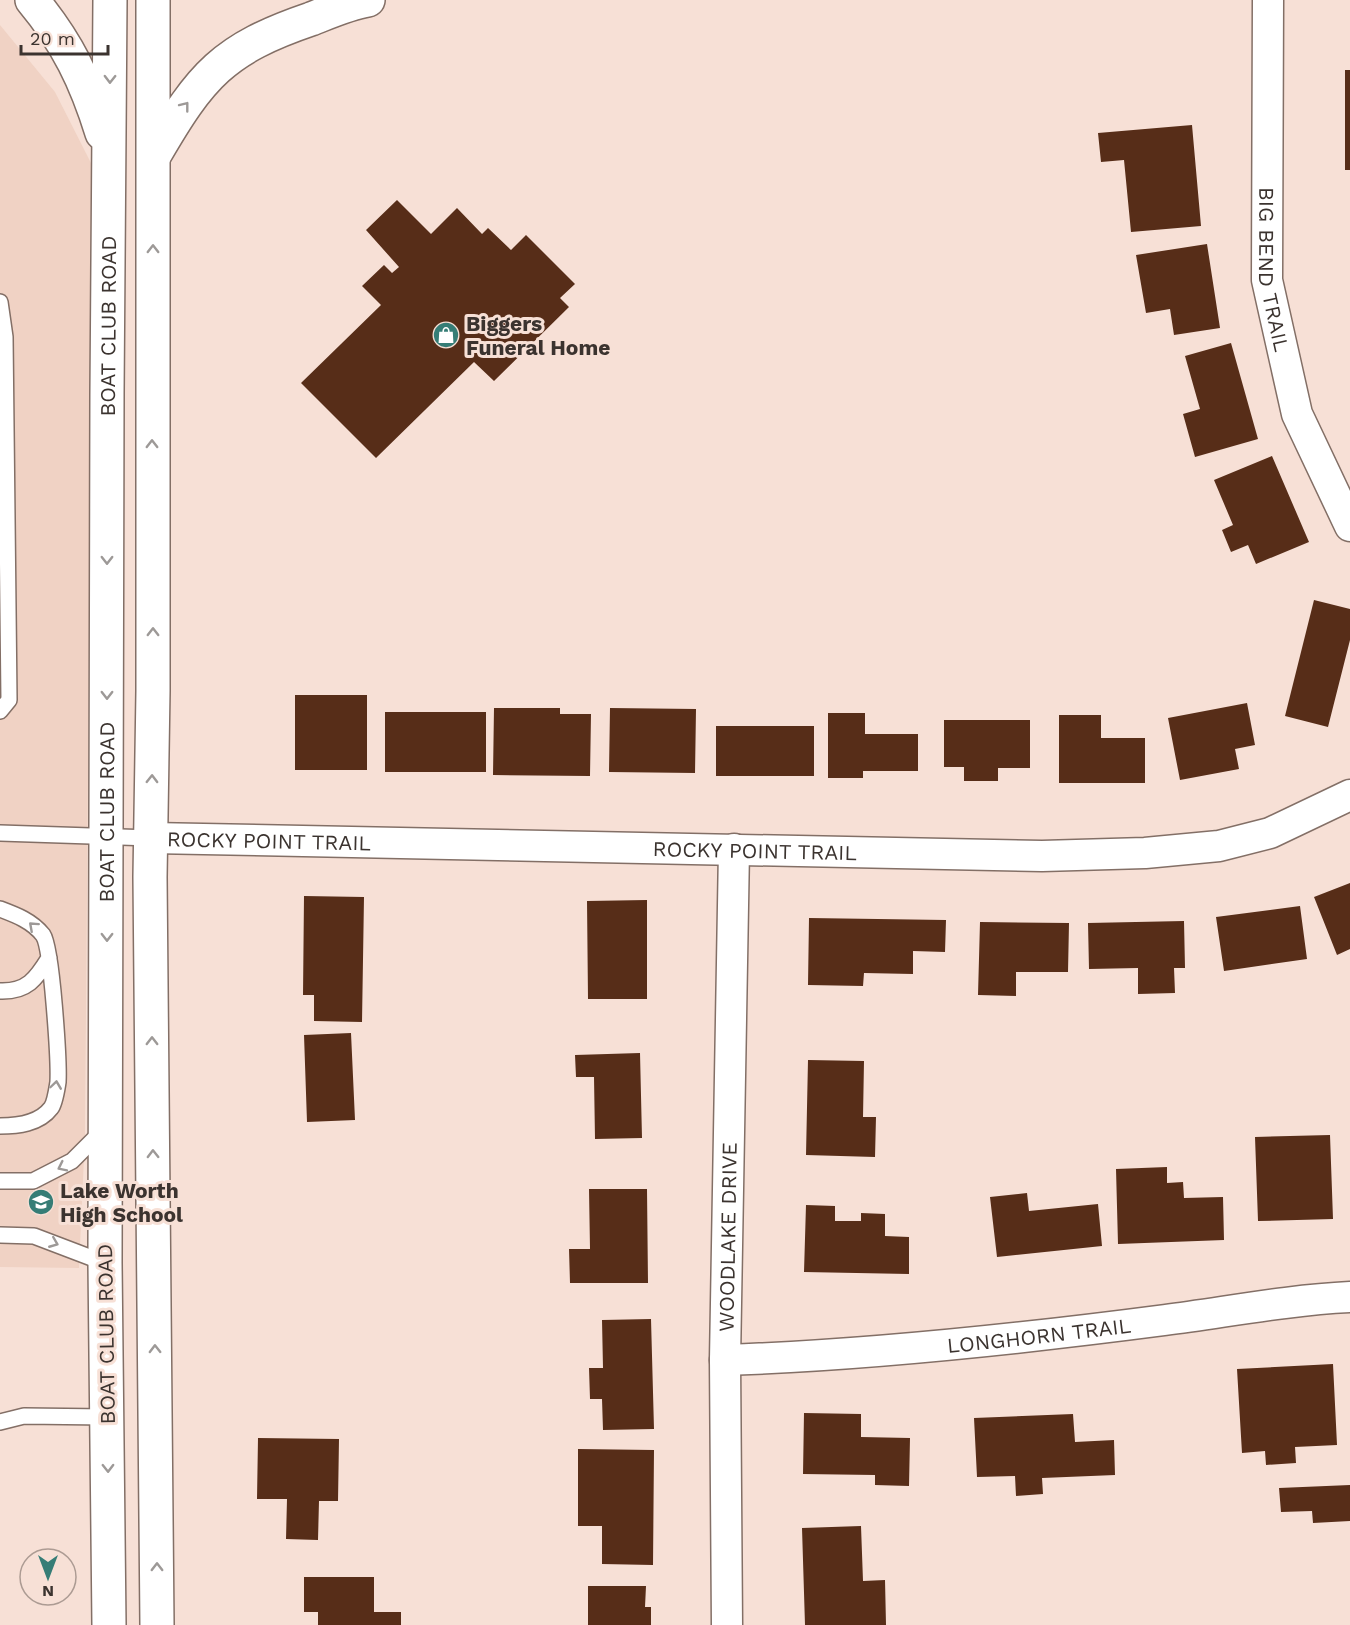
<svg xmlns="http://www.w3.org/2000/svg" width="1350" height="1625" viewBox="0 0 1350 1625" font-family="'Work Sans',sans-serif">
<style>
.built{fill:#f0d2c4}
.building{fill:#572d18}
.lines{fill:none;stroke-linecap:round;stroke-linejoin:round}
.service-casing{stroke:#836f66;stroke-width:18}
.minor-casing{stroke:#836f66;stroke-width:33}
.secondary-casing{stroke:#836f66;stroke-width:36}
.service{stroke:#fff;stroke-width:15}
.minor{stroke:#fff;stroke-width:30}
.secondary{stroke:#fff;stroke-width:33}
.oneway{stroke:#9d9997}
.labels{text-anchor:middle;dominant-baseline:central;stroke-width:6;stroke-linejoin:round;paint-order:stroke}
.street-label{font-size:21px;fill:#3b332f;stroke:#f7e0d6}
.poi-label{font-size:21px;font-weight:bold;fill:#3b332f;stroke:#f7e0d6;text-anchor:start}
</style>
<rect width="100%" height="100%" fill="#f7e0d6"/>
<path class="built" d="M0,25l55,67 38,75 -8,969 -6,132 -79,-1z"/>
<path class="building" d="M1345,70h5v100h-5z
M1192,125l9,101 -70,6 -7,-72 -23,2 -3,-29z
M397,200l34,34 26,-26 25,26 6,-6 23,22 15,-15 49,49 -15,14 9,9 -75,74 -20,-19 -98,96 -75,-75 80,-78 -19,-19 22,-21 8,8 7,-6 -33,-37z
M1207,244l13,84 -46,7 -4,-26 -24,4 -10,-58z
M1231,343l27,96 -63,18 -12,-43 17,-5 -15,-53z
M1272,456l37,86 -53,22 -8,-19 -17,7 -9,-22 11,-5 -19,-45z
M1314,600l36,9v31l-22,87 -43,-11z
M295,695h72v75h-72z
M1247,703l8,42 -20,4 4,20 -59,11 -12,-62z
M494,708h66v6h31l-1,62 -97,-1z
M610,708l86,1 -1,64 -86,-1z
M385,712h101v60h-101z
M828,713h37v21h53v37h-55v7h-35z
M1059,715h42v23h44v45h-86z
M944,720h86v48h-32v13h-34v-14h-20z
M716,726h98v50h-98z
M1350,883v66l-13,6 -23,-58z
M304,896l60,1 -2,125 -48,-1v-26h-11z
M647,900v99h-59l-1,-98z
M1300,906l7,53 -83,12 -8,-54z
M809,918l137,2 -1,32 -32,-1v23l-49,-1 -1,13 -55,-1z
M1184,921l1,47h-11l1,25 -37,1v-26l-49,1 -1,-46z
M980,922l89,1 -1,49h-52v24l-38,-1z
M351,1033l4,87 -48,2 -3,-87z
M640,1053l2,85 -47,1 -1,-62h-18l-1,-22z
M808,1060l56,1 -1,56h13l-1,40 -69,-2z
M1330,1135l3,84 -75,2 -3,-84z
M1167,1167v16l16,-1 1,16 39,-1 1,43 -106,4 -2,-75z
M589,1189h58l1,94h-78l-1,-34h21z
M1027,1193l2,18 69,-7 4,42 -105,11 -7,-60z
M806,1205l29,1v15h26v-8l24,1v22l24,1v37l-105,-2z
M651,1319l3,110 -51,1 -1,-31h-12l-1,-31h14l-1,-48z
M1333,1364l4,81 -42,2 1,16 -30,2 -1,-14 -23,2 -5,-84z
M804,1413l57,1v23l49,1 -1,48 -34,-1v-10l-72,-1z
M1073,1414l2,28 39,-2 1,35 -73,3 1,16 -27,2 -1,-20 -38,1 -3,-59z
M258,1438l81,1 -1,62h-19l-1,39 -32,-1 1,-40h-30z
M578,1449l76,1 -1,115 -51,-1v-38h-24z
M1350,1485v36l-37,2 -1,-12 -31,1 -2,-24z
M861,1526l2,55 22,-1 1,45h-81l-3,-97z
M304,1577h70v35h27v13h-83v-13h-14z
M588,1586h58l-1,21h6v18h-63z"/>
<g class="lines">
<g class="service-casing">
<path id="service" d="M0,302l5,35 -5,1
M0,711l9,-11 -4,-363
M0,833l151,5
M0,909c16,6 32,12 43,26 9,13 16,126 15,147 -1,6 -3,21 -7,26 -12,16 -34,18 -51,18
M0,991c27,1 36,-12 49,-33
M0,1181h33l39,-20 31,-31
M0,1235l34,1 71,27
M0,1422l24,-6 83,1"/>
</g>
<g class="minor-casing">
<g id="minor">
<path id="s1" d="M1268,0l-1,280 30,134 53,112"/>
<path id="s2" d="M151,838l891,18 103,-3 74,-7 51,-13 80,-38"/>
<path id="s3" d="M725,1360c147,-5 294,-21 440,-40 62,-8 123,-20 185,-23"/>
<path id="s4" d="M727,1625l-2,-265 9,-511"/>
</g>
</g>
<g class="secondary-casing">
<g id="secondary">
<path d="M32,0c35,42 54,81 70,133"/>
<path d="M153,0v691l-3,186 7,748"/>
<path d="M155,154c46,-79 68,-105 156,-135 18,-7 38,-16 57,-19"/>
<path id="s5" d="M109,1625l-4,-362 2,-869 3,-394"/>
</g>
</g>
<use href="#service" class="service"/>
<use href="#minor" class="minor"/>
<use href="#secondary" class="secondary"/>
</g>
<defs><path id="oneway-chevron" d="M-2-3.5L2.5 0L-2 3.5" fill="none" stroke-width="1.6" stroke-linecap="round" stroke-linejoin="round" transform="scale(1.5)"/></defs>
<g class="oneway">
<use href="#oneway-chevron" transform="translate(110 79) rotate(91)"/>
<use href="#oneway-chevron" transform="translate(185 106) rotate(-52)"/>
<use href="#oneway-chevron" transform="translate(153 249) rotate(-90)"/>
<use href="#oneway-chevron" transform="translate(152 444) rotate(-90)"/>
<use href="#oneway-chevron" transform="translate(107 560) rotate(90)"/>
<use href="#oneway-chevron" transform="translate(153 632) rotate(-90)"/>
<use href="#oneway-chevron" transform="translate(107 695) rotate(90)"/>
<use href="#oneway-chevron" transform="translate(152 779) rotate(-89)"/>
<use href="#oneway-chevron" transform="translate(33 926) rotate(-138)"/>
<use href="#oneway-chevron" transform="translate(107 937) rotate(90)"/>
<use href="#oneway-chevron" transform="translate(152 1041) rotate(-90)"/>
<use href="#oneway-chevron" transform="translate(56 1085) rotate(-82)"/>
<use href="#oneway-chevron" transform="translate(153 1154) rotate(-91)"/>
<use href="#oneway-chevron" transform="translate(62 1167) rotate(154)"/>
<use href="#oneway-chevron" transform="translate(54 1243) rotate(22)"/>
<use href="#oneway-chevron" transform="translate(155 1349) rotate(-91)"/>
<use href="#oneway-chevron" transform="translate(108 1468) rotate(89)"/>
<use href="#oneway-chevron" transform="translate(157 1567) rotate(-90)"/>
</g>
<defs>
<g id="shop-disc" transform="scale(1.35)"><circle r="9.5" fill="#367d76" stroke="#f7e0d6"/><path d="M-5-2.5h2.3a2.7 3.5 0 0 1 5.4 0H5L5.5 6h-11ZM-1.5-2.5h3a1.5 2.3 0 0 0-3 0Z" fill="#fff"/></g>
<g id="school-disc" transform="scale(1.35)"><circle r="9.5" fill="#367d76" stroke="#f7e0d6"/><path d="M0-5L7-2L0 1L-7-2ZM-4 1L0 2.5L4 1V4Q0 6-4 4Z" fill="#fff"/></g>
</defs>
<g fill-rule="evenodd">
<use href="#shop-disc" x="446" y="335"/>
<use href="#school-disc" x="41" y="1202"/>
</g>
<g class="labels">
<g class="street-label">
<text stroke="none"><textPath href="#s1" startOffset="270">BIG BEND TRAIL</textPath></text>
<text stroke="none"><textPath href="#s5" startOffset="1299">BOAT CLUB ROAD</textPath></text>
<text stroke="none"><textPath href="#s5" startOffset="813">BOAT CLUB ROAD</textPath></text>
<text stroke="none"><textPath href="#s2" startOffset="118">ROCKY POINT TRAIL</textPath></text>
<text stroke="none"><textPath href="#s2" startOffset="604">ROCKY POINT TRAIL</textPath></text>
<text stroke="none"><textPath href="#s4" startOffset="388">WOODLAKE DRIVE</textPath></text>
<text transform="translate(106 1334) rotate(-91)">BOAT CLUB ROAD</text>
<text stroke="none"><textPath href="#s3" startOffset="315">LONGHORN TRAIL</textPath></text>
</g>
<g class="poi-label">
<text x="466" y="323">Biggers<tspan x="466" dy="24">Funeral Home</tspan></text>
<text x="60" y="1190">Lake Worth<tspan x="60" dy="24">High School</tspan></text>
</g>
</g>
<g transform="translate(48 1577) rotate(180)"><circle r="28" fill="#f7e0d6" stroke="#ac9b93" stroke-width="1.5"/>
<path d="M0-4.5L10 22L0 15L-10 22Z" fill="#367d76"/>
<text y="-9" font-size="16" font-weight="bold" text-anchor="middle" fill="#3b332f">N</text>
</g>
<path d="M21 45v9h87v-9" fill="none" stroke="#3b332f" stroke-width="3"/>
<text x="30" y="45" font-size="18" fill="#3b332f" stroke="#f7e0d6" stroke-width="4.5" paint-order="stroke">20 m</text>
</svg>
